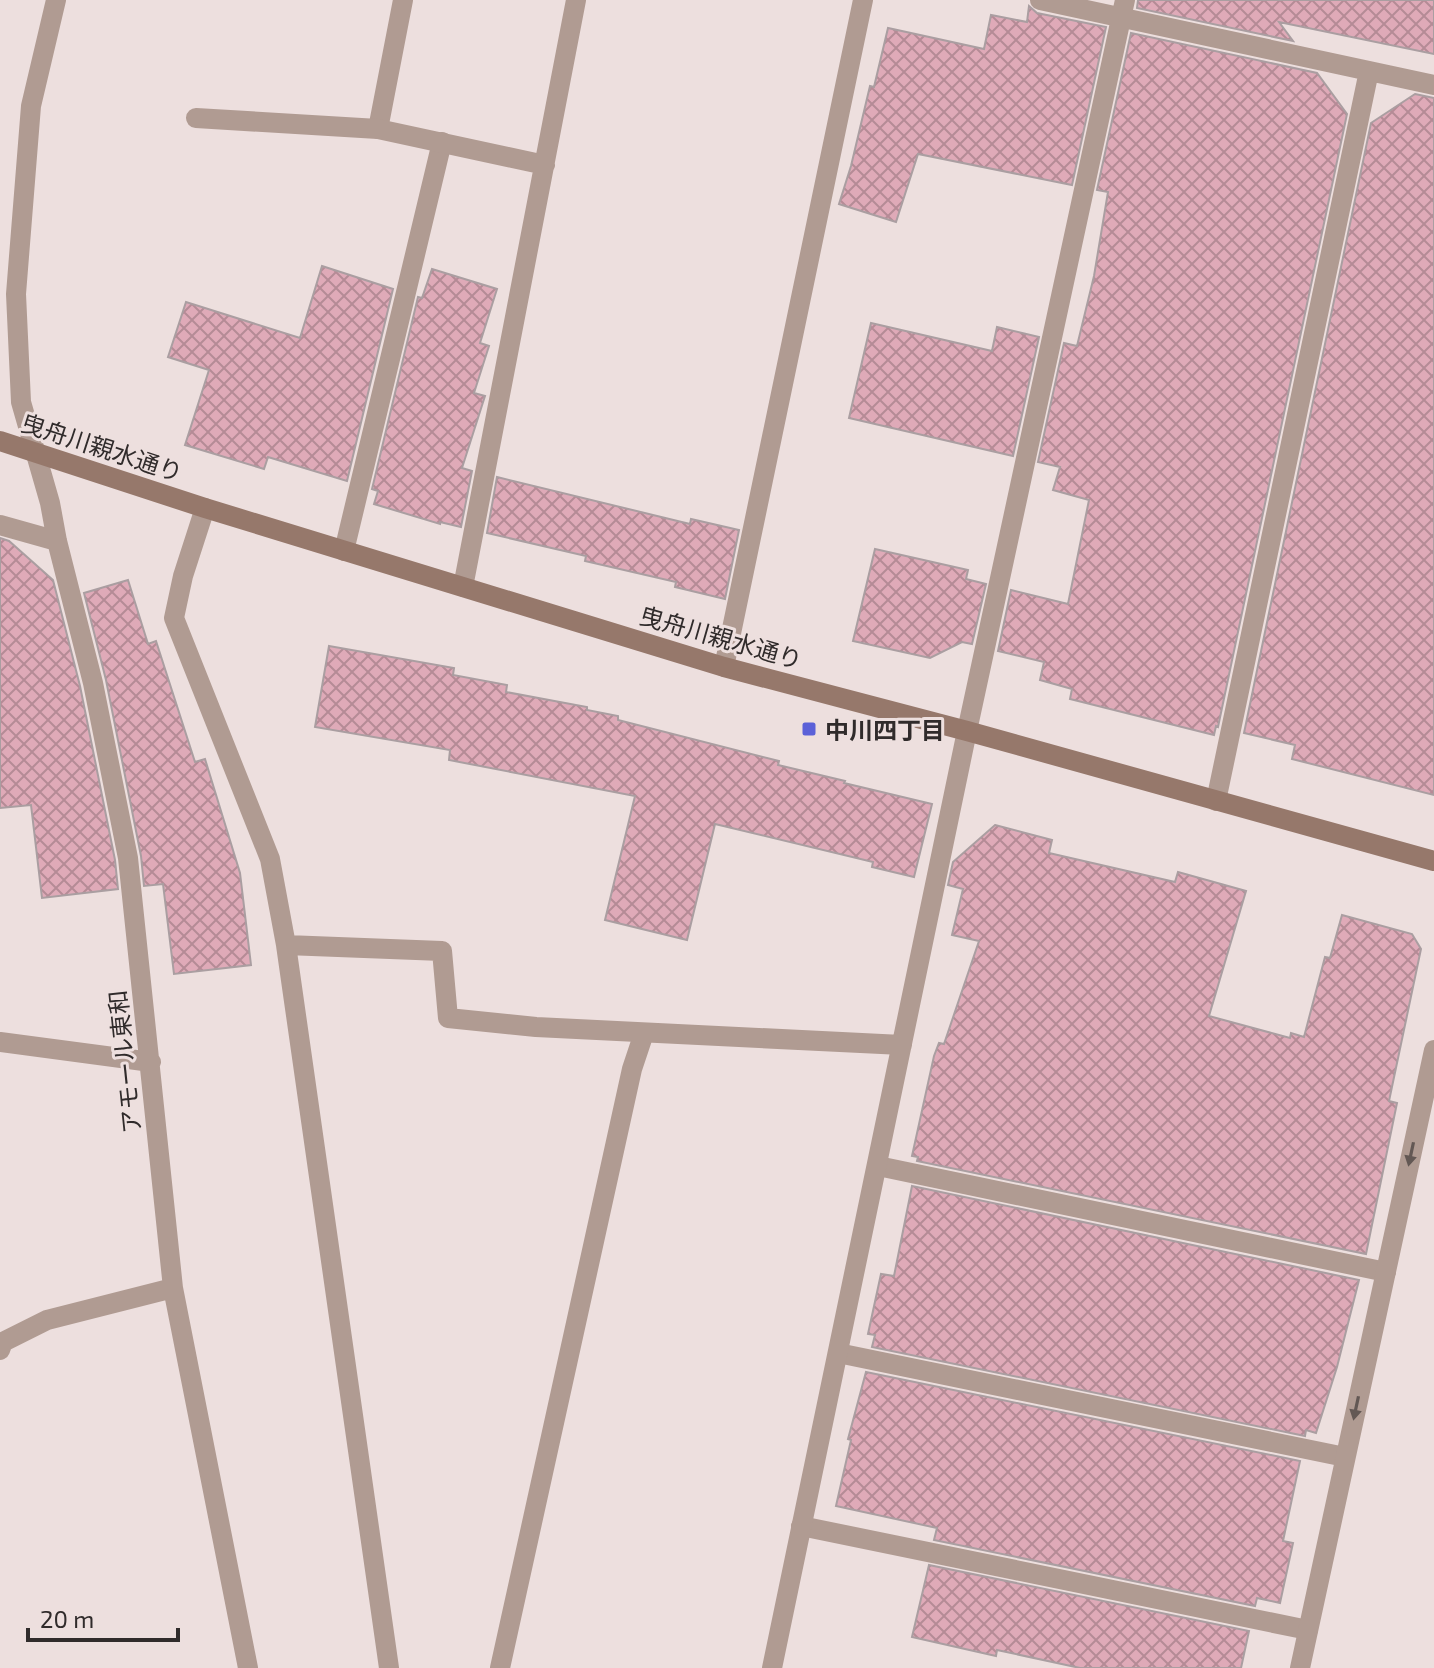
<svg xmlns="http://www.w3.org/2000/svg" width="1434" height="1668" viewBox="0 0 1434 1668" font-family="'Exo 2','Noto Sans JP',sans-serif">
<style>
.building{fill:url(#building-cross-hatch);stroke:#aa9ea1;stroke-width:2}
.lines{fill:none;stroke-linecap:round;stroke-linejoin:round}
.lane{stroke:#b09b92;stroke-width:20}
.street{stroke:#b09b92;stroke-width:20}
.secondary{stroke:#96786b;stroke-width:20}
.oneway{fill:#635854}
.poi-dot{fill:#5b61d8;stroke:#eddfde;stroke-width:3}
.labels{text-anchor:middle;dominant-baseline:central;stroke-width:6;stroke-linejoin:round;paint-order:stroke}
.street-label{font-size:24px;fill:#302b2b;stroke:#eddfde}
.poi-label{font-size:24px;font-weight:bold;fill:#302b2b;stroke:#eddfde;text-anchor:start}
</style>
<defs>
<pattern id="building-cross-hatch" width="8" height="8" patternUnits="userSpaceOnUse" patternTransform="scale(2)"><rect width="8" height="8" fill="#dfaab8"/><path d="M0 0l8 8M0 8l8-8" fill="none" stroke="#b58b96"/></pattern>
</defs>
<rect width="100%" height="100%" fill="#eddfde"/>
<path class="building" d="M1138,0h296v54l-155,-32 14,19 -156,-33z
M1029,6l8,7 69,14 -34,158 -154,-31 -22,68 -57,-18 12,-38 19,-80 4,1 14,-59 96,21 7,-34 36,7z
M1131,33l186,40 30,41 -129,613 -2,-1 -2,9 -144,-36 2,-10 -32,-9 4,-18 -46,-11 13,-61 57,14 21,-104 -36,-10 7,-23 -22,-5 26,-119 13,3 17,-70 14,-84 -11,-2z
M1415,94l19,4v697l-142,-36 3,-14 -51,-12 127,-610z
M322,266l71,23 -46,192 -79,-24 -4,12 -79,-24 24,-75 -41,-13 18,-55 114,36z
M432,269l65,20 -17,54 9,3 -15,47 11,3 -23,72 10,3 -11,56 -21,-5v2l-66,-20 4,-13 -6,-2 46,-192 4,1z
M871,323l121,28 5,-24 42,10 -26,119 -164,-38z
M497,477l193,47 1,-5 48,11 -14,69 -50,-12 1,-5 -91,-21 1,-5 -99,-23z
M0,538l9,3 44,39 27,106 35,174 3,29 -76,9 -11,-93 -31,3z
M875,549l93,21 -2,9 20,5 -14,60 -10,-2 -32,16 -77,-17z
M128,580l20,64 8,-3 39,121 10,-3 35,114 11,92 -77,9 -11,-90 -19,2 -3,-30 -35,-176 -22,-87z
M329,646l125,22 -1,7 54,10 -1,7 81,15v3l31,6v4l161,41 -1,4 67,16 -1,2 88,21 -18,73 -42,-10 1,-5 -158,-38 -28,116 -82,-20 30,-124 -186,-36 1,-10 -135,-23z
M995,825l57,15 -3,13 126,29 3,-10 68,19 -37,125 81,22 1,-5 13,4 21,-80 5,1 12,-43 70,19 9,15 -32,152 8,2 -31,151 -449,-93 1,-4 -6,-1 22,-100 5,-13 5,1 35,-103 -27,-6 11,-46 -15,-4 5,-23z
M912,1186l447,94 -22,87 -21,66 -10,-3 -1,6 -433,-89 3,-12 -7,-1 13,-60 13,2z
M866,1372l434,89 -17,80 10,2 -13,60 -23,-5 -2,8 -321,-66 3,-12 -101,-22 15,-66 -3,-1z
M929,1565l320,66 -8,37h-161l-83,-18 -1,6 -84,-19z"/>
<g class="lines">
<path class="lane" d="M378,129l25,-129
M344,551l98,-409
M878,1166l508,106
M838,1353l507,104
M801,1526l507,104"/>
<path class="street" d="M56,0l-25,106 -15,188 5,108 29,101 7,38 36,142 35,175 45,430 75,380
M1040,0l394,85
M196,118l182,11 167,36
M205,508l-22,68 -9,42 96,241 16,86 103,723
M0,525l57,16
M463,587l113,-587
M724,667l139,-667
M1216,801l153,-730
M286,945l156,6 6,67 88,9 366,18
M0,1042l151,20
M0,1350l3,-8 44,-22 126,-32
M500,1668l132,-599 12,-36
M772,1668l195,-937 158,-731
M1300,1668l134,-618"/>
<path class="secondary" d="M0,441l205,67 519,159 243,64 467,130"/>
</g>
<defs><path id="oneway-solid" d="M-6-.8H1V-3.2L6.5 0L1 3.2V.8H-6Z" transform="scale(2)"/></defs>
<g class="oneway">
<use href="#oneway-solid" transform="translate(1411 1154) rotate(102)"/>
<use href="#oneway-solid" transform="translate(1356 1408) rotate(102)"/>
</g>
<rect class="poi-dot" x="801" y="721" width="16" height="16" rx="4"/>
<g class="labels">
<g class="street-label">
<text transform="translate(102 447) rotate(18)">曳舟川親水通り</text>
<text transform="translate(721 637) rotate(16)">曳舟川親水通り</text>
<text transform="translate(124 1062) rotate(-96)">アモール東和</text>
</g>
<g class="poi-label">
<text x="825" y="729">中川四丁目</text>
</g>
</g>
<path d="M28 1628v12h150v-12" fill="none" stroke="#302b2b" stroke-width="4"/>
<text x="40" y="1628" font-size="24" fill="#302b2b" stroke="#eddfde" stroke-width="6" paint-order="stroke">20 m</text>
</svg>
